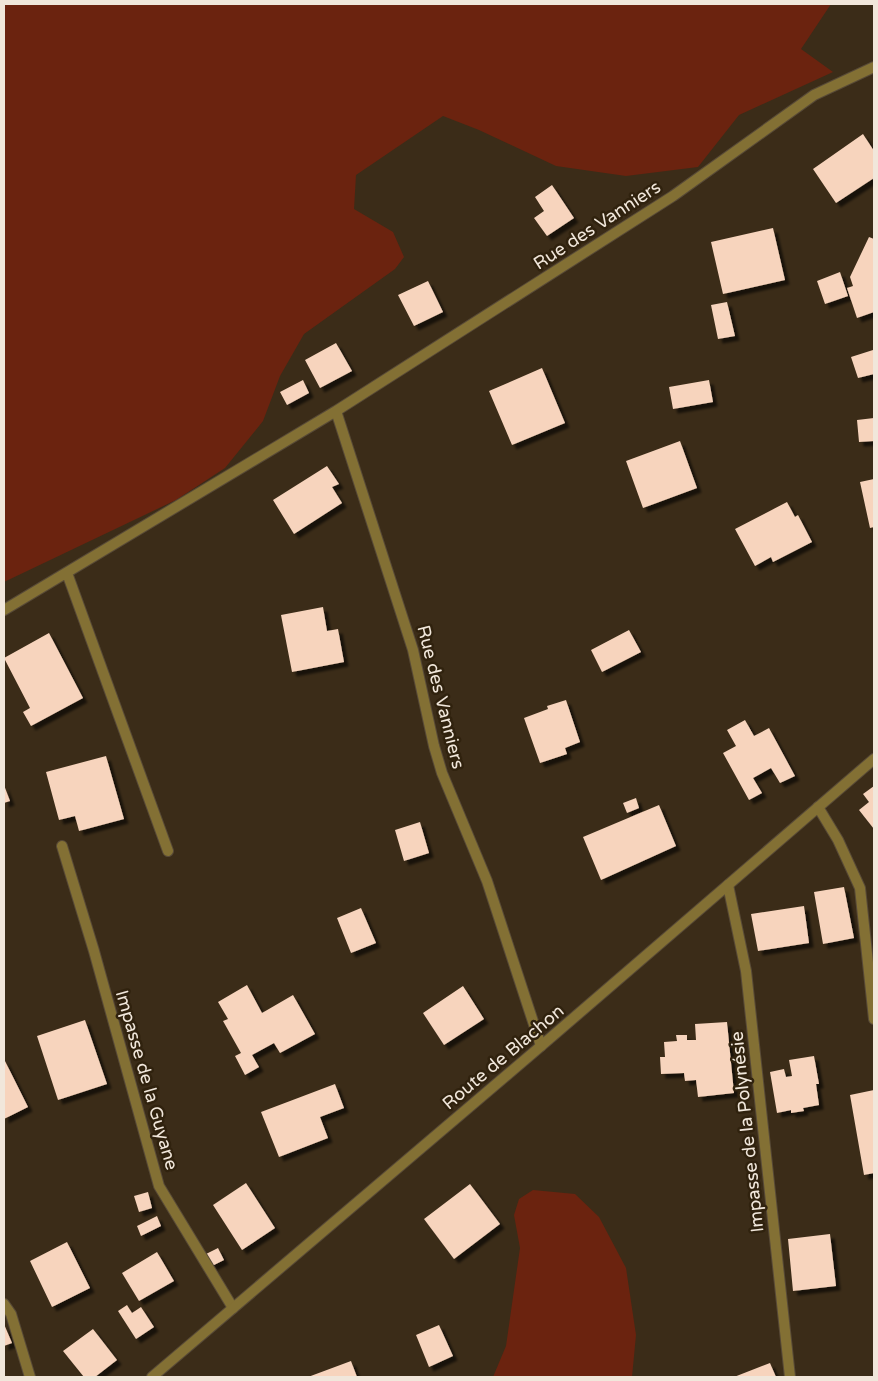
<svg xmlns="http://www.w3.org/2000/svg" width="878" height="1381" viewBox="0 0 878 1381" font-family="'Varela Round',sans-serif">
<style>
.green{fill:#6b230f}
.building{fill:#f7d4bd;filter:url(#shadow)}
.lines{fill:none;stroke-linecap:round;stroke-linejoin:round}
.minor-casing{stroke:#584a37;stroke-width:12}
.tertiary-casing{stroke:#584a37;stroke-width:12}
.minor{stroke:#837034;stroke-width:10}
.tertiary{stroke:#837034;stroke-width:10}
.labels{text-anchor:middle;dominant-baseline:central;stroke-width:5;stroke-linejoin:round;paint-order:stroke}
.street-label{font-size:18px;fill:#f1e7db;stroke:#30220e}
</style>
<defs>
<filter id="shadow"><feDropShadow dx="4.5" dy="4.5" stdDeviation="1" flood-color="#0009"/></filter>
</defs>
<rect width="100%" height="100%" fill="#3b2c18"/>
<path class="green" d="M4,4h827l-30,45 32,23 -94,43 -41,52 -72,9 -70,-10 -77,-36 -36,-14 -87,59 -2,34 39,23 11,25 -9,12 -91,65 -24,42 -17,45 -38,47 -49,32 -172,82z
M533,1190l42,4 24,23 27,51 10,67 -4,42h-139l13,-31 14,-98 -6,-33 5,-16z"/>
<path class="building" d="M863,134l11,17v27l-38,25 -23,-34z
M552,185l22,33 -27,18 -13,-18 10,-7 -9,-14z
M773,228l12,52 -62,14 -12,-52z
M869,237l5,2v73l-17,6 -10,-30 6,-2 -3,-9z
M840,272l8,24 -23,8 -8,-23z
M428,281l15,31 -29,14 -16,-31z
M727,302l8,34 -17,3 -7,-34z
M336,343l16,28 -32,17 -15,-28z
M873,350l1,24 -16,4 -7,-21z
M542,368l23,55 -53,22 -23,-54z
M303,380l6,13 -22,12 -7,-13z
M709,380l4,22 -40,7 -4,-22z
M874,418v23l-15,1 -2,-22z
M680,441l17,47 -54,20 -17,-47z
M327,466l12,18 -7,3 10,16 -48,31 -21,-34z
M874,479v48l-4,1 -10,-46z
M787,502l8,15 3,-2 14,27 -39,20 -2,-5 -16,9 -20,-37z
M323,607l4,24 11,-2 6,33 -52,10 -11,-57z
M629,630l12,22 -39,20 -11,-22z
M49,633l34,65 -52,28 -8,-14 7,-4 -26,-50z
M566,700l14,42 -15,6 2,6 -27,9 -16,-45 24,-9 -1,-3z
M745,720l9,16 15,-8 26,48 -15,7 -9,-15 -18,10 9,15 -13,7 -26,-47 13,-7 -9,-16z
M106,756l18,63 -45,12 -4,-15 -16,4 -13,-48z
M4,785l6,16 -6,2z
M874,786v43l-15,-19 10,-8 -6,-8z
M636,798l3,10 -12,5 -4,-10z
M659,805l17,41 -75,34 -18,-43z
M420,822l9,31 -25,8 -9,-31z
M844,887l10,51 -31,6 -9,-52z
M804,906l5,37 -51,8 -7,-37z
M361,908l15,35 -25,10 -14,-35z
M247,985l15,28 31,-18 22,39 -35,19 -6,-10 -22,12 7,12 -14,8 -10,-19 6,-3 -18,-32 5,-2 -10,-17z
M463,986l21,33 -40,26 -21,-32z
M85,1020l22,64 -49,16 -21,-64z
M727,1022l7,71 -36,4 -2,-17 -11,1 -1,-8 -23,1 -1,-17h5l-1,-15 13,-1 -1,-6h11v5h9l-1,-16z
M814,1056l5,28h-3l3,21 -16,3 1,3 -13,2v-3l-14,3 -7,-41 14,-3 2,8 6,-1 -3,-16z
M4,1059l24,48 -24,12z
M335,1084l9,24 -24,9 8,21 -49,19 -18,-45z
M874,1090v83l-10,2 -14,-80z
M246,1183l29,45 -33,22 -29,-45z
M470,1184l30,40 -46,35 -30,-40z
M148,1192l4,16 -13,4 -5,-16z
M157,1216l4,10 -20,10 -4,-10z
M830,1234l6,52 -43,5 -5,-52z
M67,1242l23,46 -38,19 -22,-46z
M218,1248l6,12 -12,6 -6,-12z
M157,1252l17,29 -35,20 -17,-28z
M127,1305l5,8 9,-6 13,20 -18,12 -18,-28z
M4,1324l8,19 -8,3z
M439,1325l14,31 -24,11 -13,-32z
M93,1329l24,31 -22,17h-11l-21,-26z
M351,1361l6,16h-49z
M770,1363l6,14h-42z"/>
<g class="lines">
<g class="minor-casing">
<path id="minor" d="M67,573l101,278
M4,610l332,-199
M818,807l20,33 22,48 14,131
M62,846l32,105 65,235 74,122
M728,885l18,86 44,406
M541,1046l-54,-165 -45,-108 -8,-27 -21,-96 -77,-239 337,-215 141,-101 60,-28
M4,1304l7,10 19,63"/>
</g>
<g class="tertiary-casing">
<path id="tertiary" d="M152,1377l389,-331 333,-287"/>
</g>
<use href="#minor" class="minor"/>
<use href="#tertiary" class="tertiary"/>
</g>
<g class="labels">
<g class="street-label">
<text transform="translate(597 225) rotate(-33)">Rue des Vanniers</text>
<text transform="translate(441 697) rotate(76)">Rue des Vanniers</text>
<text transform="translate(503 1057) rotate(-40)">Route de Blachon</text>
<text transform="translate(147 1080) rotate(74)">Impasse de la Guyane</text>
<text transform="translate(747 1132) rotate(-96)">Impasse de la Polynésie</text>
</g>
</g>
<rect width="878" height="1381" fill="none" stroke="#f1e7db" stroke-width="10"/>
</svg>
